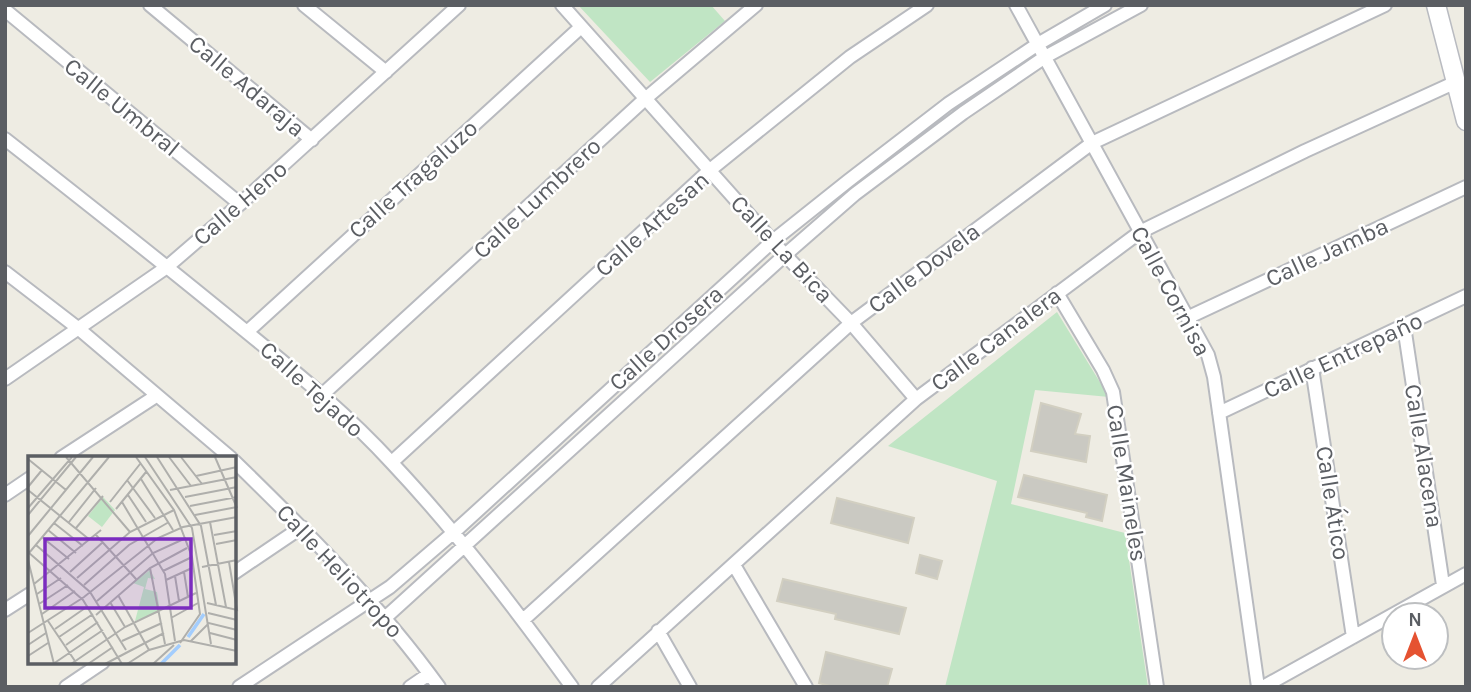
<svg xmlns="http://www.w3.org/2000/svg" width="1471" height="692" viewBox="0 0 1471 692" font-family="Karla,sans-serif">
<style>
.green{fill:#c0e5c4}
.building{fill:#cac9c2;stroke:#d2cfc1;stroke-width:2}
.lines{fill:none;stroke-linecap:round;stroke-linejoin:round}
.minor-casing{stroke:#b8babf;stroke-width:16}
.secondary-casing{stroke:#b9bbc1;stroke-width:21}
.minor{stroke:#fff;stroke-width:12}
.secondary{stroke:#fff;stroke-width:18}
.labels{text-anchor:middle;dominant-baseline:central;stroke-width:5;stroke-linejoin:round;paint-order:stroke}
.street-label{font-size:24px;fill:#5b5e63;stroke:#fff}
.inset-river{fill:none;stroke:#a3cdfd;stroke-width:3.5}
.inset-road{fill:none;stroke:#afafac;stroke-width:2}
.view{fill:#7b2cbf;fill-opacity:0.15;stroke:#7b2cbf;stroke-width:3.5}
.inset-edge{fill:none;stroke:#5b5e63;stroke-width:3.5}
</style>
<rect width="100%" height="100%" fill="#eeece3"/>
<path class="green" d="M578,5h133l14,16 -75,61z
M1057,312l52,85 -74,-7 -24,114 114,29 23,154h-203l52,-206 -109,-35z"/>
<path class="building" d="M1041,403l40,11 -6,20 15,2 -4,26 -55,-11z
M1024,475l83,20 -5,26 -16,-4 1,-4 -69,-16z
M837,498l77,20 -6,25 -77,-20z
M920,555l22,6 -5,18 -21,-6z
M783,579l123,29 -7,26 -64,-15 1,-5 -59,-13z
M826,652l66,17 -5,18h-54l-14,-4z"/>
<g class="lines">
<g class="minor-casing">
<path id="minor" d="M150,5l162,135
M304,5l82,67
M562,5l223,250 66,68 65,76
M1016,5l192,350 6,22 44,310
M5,10l235,194
M5,139c74,58 148,116 221,176 57,47 116,93 166,148 65,69 124,147 180,224
M5,272l74,57 152,129
M1057,293l46,77 10,22 44,295
M1189,317l277,-130
M1404,326l39,259
M247,332l334,-305
M1312,368l41,269
M5,379l162,-112 73,-63 219,-199
M323,394l322,-295 111,-94
M1219,413l247,-117
M61,458l95,-62
M234,461c73,71 145,143 205,226
M392,462l318,-292 140,-113 77,-52
M5,495l25,-17
M734,565l72,122
M234,573l68,-46
M5,610l25,-16
M386,617l399,-362 70,-61 108,-81 82,-56 96,-52
M523,620l328,-297 241,-180 293,-138
M658,631l32,56
M66,687l37,-25
M239,687l151,-100 63,-54 321,-293 74,-59 100,-77 90,-60 67,-39
M410,687l19,-13
M598,687l318,-288 224,-167 165,-81 151,-69
M1263,687l203,-113"/>
</g>
<g class="secondary-casing">
<path id="secondary" d="M1436,5l30,116"/>
</g>
<use href="#minor" class="minor"/>
<use href="#secondary" class="secondary"/>
</g>
<g class="labels">
<g class="street-label">
<text transform="translate(247 86) rotate(40)">Calle Adaraja</text>
<text transform="translate(122 107) rotate(39)">Calle Umbral</text>
<text transform="translate(413 179) rotate(-42)">Calle Tragaluzo</text>
<text transform="translate(537 198) rotate(-43)">Calle Lumbrero</text>
<text transform="translate(240 203) rotate(-41)">Calle Heno</text>
<text transform="translate(652 224) rotate(-42)">Calle Artesan</text>
<text transform="translate(782 249) rotate(47)">Calle La Bica</text>
<text transform="translate(1327 252) rotate(-25)">Calle Jamba</text>
<text transform="translate(924 268) rotate(-37)">Calle Dovela</text>
<text transform="translate(1171 291) rotate(62)">Calle Cornisa</text>
<text transform="translate(666 338) rotate(-42)">Calle Drosera</text>
<text transform="translate(996 339) rotate(-37)">Calle Canalera</text>
<text transform="translate(1343 355) rotate(-25)">Calle Entrepaño</text>
<text transform="translate(312 389) rotate(42)">Calle Tejado</text>
<text transform="translate(1424 456) rotate(81)">Calle Alacena</text>
<text transform="translate(1127 483) rotate(81)">Calle Maineles</text>
<text transform="translate(1333 503) rotate(81)">Calle Ático</text>
<text transform="translate(340 571) rotate(47)">Calle Heliotropo</text>
</g>
</g>
<g transform="translate(28 456)">
<rect width="208" height="208" fill="#eeece3"/>
<path d="M75,41l12,13 -13,17 -14,-11zM122,114l5,9 -7,-1 -3,11 12,3 3,20 -25,9 9,-34 -11,-4z" fill="#c0e5c4"/>
<path class="inset-river" d="M160,181l16,-23M133,208l19,-19"/>
<path class="inset-road" d="M38,1l64,75M108,1l38,53 18,47 8,57 -20,29M117,1l47,71 19,116M129,1l44,69 15,79M141,1l22,29M153,1l21,27M187,1l22,51M0,3l38,31M168,20l41,-9M113,23l32,51M99,24l28,38M0,31l14,-17M0,34l62,50M142,34l67,-13M100,39l18,27M157,41l52,-10M82,46l30,-38M94,46l43,72 10,67M162,50l47,-9M0,52l44,-51M88,53l30,-37M0,59l48,-58M167,59l42,-8M41,66l27,-34M182,66l16,85M26,67l29,23M48,72l27,-32M20,74l28,23M68,79l40,44M186,79l23,-4M0,80l65,-79M15,82l26,21M188,88l21,-4M8,89l54,47 36,58M0,96l55,48 39,64M1,97l80,-96M0,104l26,104M174,111l35,-7M122,112l15,76M135,115l29,-14M42,116l33,-30M156,116l4,25M147,120l4,25M49,122l53,-46 44,-22M138,124l26,-12M6,128l67,-54M56,129l45,-40 40,-23M9,138l24,-16M90,139l31,55M69,145l56,-48 33,-15M82,146l15,25M179,147l30,7 -8,-48M11,148l29,-19M180,157l29,7M14,158l33,-23M68,159l54,-47 37,-20M143,162l27,-15M20,165l29,43M27,173l33,-23M0,177l56,-36 74,-59 25,-11 54,-10M182,177l27,7M31,181l34,-23M94,185l40,-18M163,185l18,-18 28,7M0,189l18,-12M38,189l32,-23M0,200l20,-13M25,208l50,-34M43,208l54,-37 71,-34M60,208l25,-17M77,208l59,-31M99,208l22,-14 35,-10 53,11M125,208l21,-19"/>
<path class="view" d="M17,83h146v69h-146z"/>
<rect width="208" height="208" class="inset-edge"/>
</g>
<rect width="1471" height="692" fill="none" stroke="#5b5e63" stroke-width="14"/>
<g transform="translate(1415 636)"><circle r="33" fill="#ffffff" stroke="#bdbfc1" stroke-width="2"/>
<path d="M0-5L12 26L0 18L-12 26Z" fill="#e55231"/>
<text y="-10" font-size="19" font-weight="bold" text-anchor="middle" fill="#5b5e63">N</text>
</g>
</svg>
